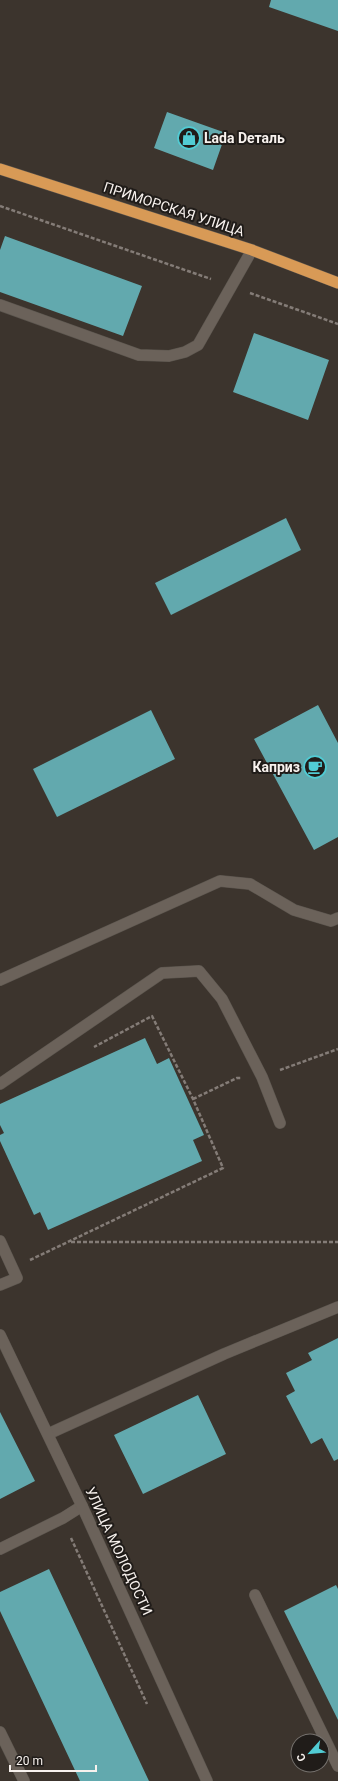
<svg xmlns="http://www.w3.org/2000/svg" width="338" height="1781" viewBox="0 0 338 1781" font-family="Roboto,sans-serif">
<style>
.building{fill:#62a9ae}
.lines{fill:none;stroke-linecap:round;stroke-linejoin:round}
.service-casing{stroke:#5a544d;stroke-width:12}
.minor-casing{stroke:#5a544d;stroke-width:12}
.trunk-casing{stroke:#5a544d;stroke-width:12}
.path{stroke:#847c77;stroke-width:2.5;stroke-dasharray:4 2;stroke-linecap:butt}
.service{stroke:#6b625a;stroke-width:11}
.minor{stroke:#6b625a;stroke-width:11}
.trunk{stroke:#d89a56;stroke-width:11}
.labels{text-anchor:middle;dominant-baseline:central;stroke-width:4;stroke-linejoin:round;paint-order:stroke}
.poi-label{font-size:14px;font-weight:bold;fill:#f8f2ee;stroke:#201c19;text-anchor:start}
.street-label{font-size:14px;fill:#f8f2ee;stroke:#201c19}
</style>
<rect width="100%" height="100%" fill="#3c342d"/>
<path class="building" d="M271,0h67v31l-69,-24z
M167,112l59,21 -13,37 -59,-22z
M5,236l137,50 -19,50 -123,-44v-42z
M254,333l75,27 -21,60 -75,-28z
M286,518l15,32 -130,65 -16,-32z
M318,705l20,38v94l-24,13 -60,-111z
M151,710l24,49 -118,58 -24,-48z
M145,1038l12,26 12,-6 35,77 -11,5 9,21 -154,69 -8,-18 -6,3 -34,-74v-6l4,-2 -4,-8v-21z
M338,1338v121l-4,2 -12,-23 -11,6 -25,-48 9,-5 -9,-18 26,-13 -4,-7z
M198,1395l28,59 -83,40 -29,-59z
M0,1412l35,69 -35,18z
M49,1569l100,212h-69l-80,-170v-19z
M336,1585l2,4v131l-54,-109z"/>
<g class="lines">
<g class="service-casing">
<path id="service" d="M0,305l139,50 30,1 16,-4 13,-7 54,-95
M0,980l220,-99 30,3 44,26 37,11 7,-3
M0,1084l162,-111 37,-2 23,28 40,78 18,46
M0,1241l17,37 -17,7
M48,1434l176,-80 114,-47
M0,1549l63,-31 19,-12
M255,1595l83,171
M0,1732l24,49"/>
</g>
<g class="minor-casing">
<path id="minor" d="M0,1335l82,171 125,275"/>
</g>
<g class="trunk-casing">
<path id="trunk" d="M0,169l252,81 86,33"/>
</g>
<path class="path" d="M0,206l211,73
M250,293l88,31
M280,1070l58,-21
M193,1099l44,-21h4
M71,1242h267
M30,1260l193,-92 -30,-69 -41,-83 -58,31
M71,1538l76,166"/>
<use href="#service" class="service"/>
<use href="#minor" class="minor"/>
<use href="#trunk" class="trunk"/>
</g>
<defs>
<g id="shop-ring" transform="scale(1.15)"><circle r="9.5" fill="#201c19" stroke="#51ccd4" stroke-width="1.5"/><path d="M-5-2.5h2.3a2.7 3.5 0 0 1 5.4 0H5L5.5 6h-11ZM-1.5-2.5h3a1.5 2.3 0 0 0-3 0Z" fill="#51ccd4"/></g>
<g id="cafe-ring" transform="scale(1.15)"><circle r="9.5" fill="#201c19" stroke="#51ccd4" stroke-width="1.5"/><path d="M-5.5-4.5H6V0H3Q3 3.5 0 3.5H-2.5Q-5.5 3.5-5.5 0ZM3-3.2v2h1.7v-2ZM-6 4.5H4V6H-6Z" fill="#51ccd4"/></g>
</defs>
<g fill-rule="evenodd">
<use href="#shop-ring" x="189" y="138"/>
<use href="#cafe-ring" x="315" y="767"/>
</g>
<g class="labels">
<g class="poi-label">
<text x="204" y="138">Lada Dеталь</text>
<text x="300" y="767" text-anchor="end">Каприз</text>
</g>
<g class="street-label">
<text transform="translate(174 209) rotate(18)">ПРИМОРСКАЯ УЛИЦА</text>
<text transform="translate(119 1551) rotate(65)">УЛИЦА МОЛОДОСТИ</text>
</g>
</g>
<g transform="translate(310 1753) rotate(243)"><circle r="19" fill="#201c19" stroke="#76726e"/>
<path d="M0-3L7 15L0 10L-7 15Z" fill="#51ccd4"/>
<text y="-6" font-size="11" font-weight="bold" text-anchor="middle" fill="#f8f2ee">С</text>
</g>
<path d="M10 1765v6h86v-6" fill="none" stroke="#f8f2ee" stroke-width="2"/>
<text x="16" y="1765" font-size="12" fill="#f8f2ee" stroke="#201c19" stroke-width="3" paint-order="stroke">20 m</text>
</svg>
